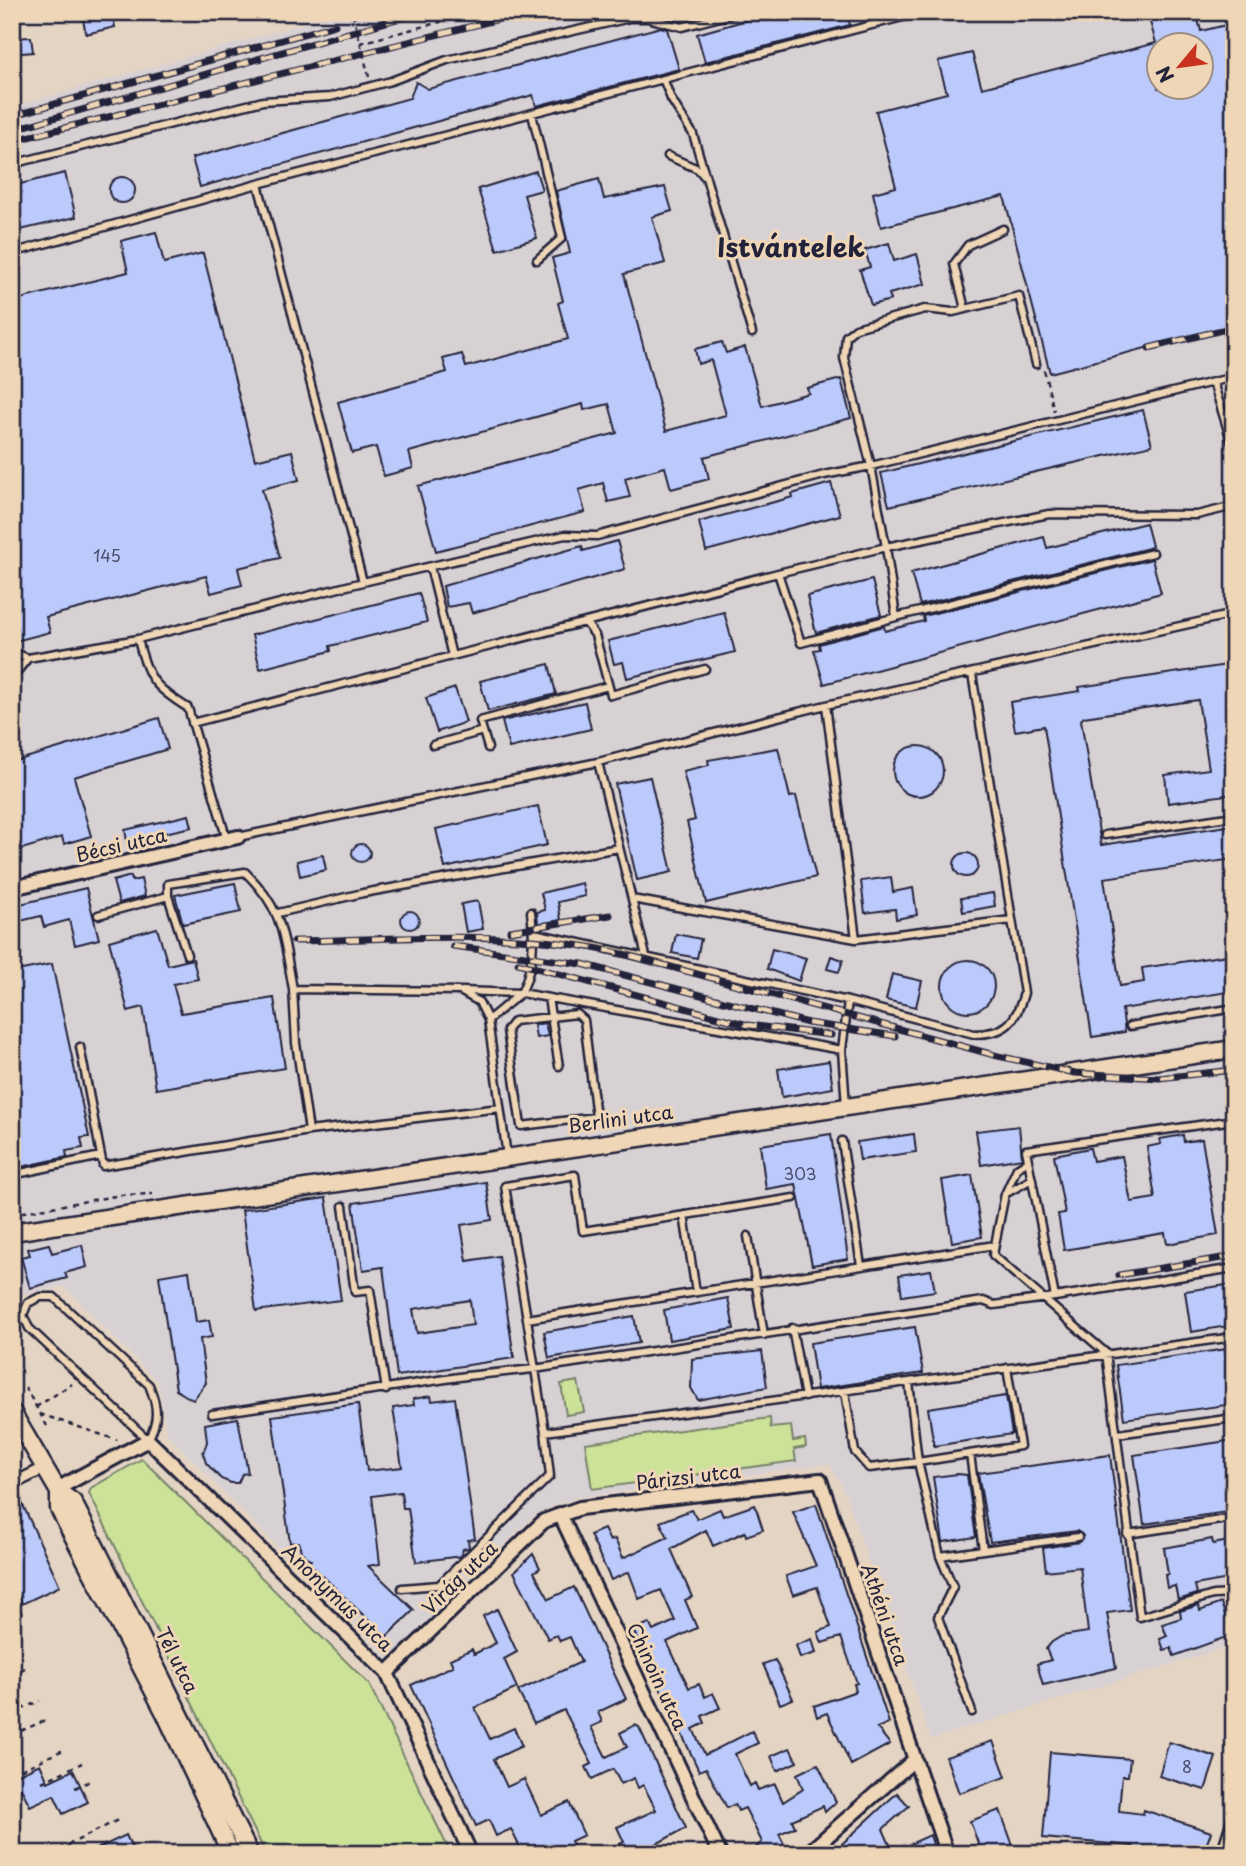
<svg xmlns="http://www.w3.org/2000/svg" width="1246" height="1866" viewBox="0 0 1246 1866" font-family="'Playpen Sans',sans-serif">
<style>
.built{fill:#d8d1d4;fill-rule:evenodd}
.green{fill:#cbe298;stroke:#76826a;stroke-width:2}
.building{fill:#bccafb;stroke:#22223b;stroke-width:2;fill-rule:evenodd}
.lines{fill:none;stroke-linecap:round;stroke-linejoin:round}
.service-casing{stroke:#22223b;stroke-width:11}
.pedestrian-casing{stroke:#22223b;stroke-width:15}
.minor-casing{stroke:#22223b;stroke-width:18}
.tertiary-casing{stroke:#22223b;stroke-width:21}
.path{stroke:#22223b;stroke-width:2.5;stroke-dasharray:5 5;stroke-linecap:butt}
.service{stroke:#eed6b6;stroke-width:6}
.pedestrian{stroke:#eed6b6;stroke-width:10}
.minor{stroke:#eed6b6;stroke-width:12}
.tertiary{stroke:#eed6b6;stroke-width:16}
.rail-casing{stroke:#22223b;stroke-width:7}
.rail{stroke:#eed6b6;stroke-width:4.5;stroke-dasharray:13;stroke-linecap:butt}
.path-bridge{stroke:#22223b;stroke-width:2.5;stroke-dasharray:5 5;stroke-linecap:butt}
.labels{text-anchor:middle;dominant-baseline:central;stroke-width:6;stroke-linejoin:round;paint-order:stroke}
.number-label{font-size:16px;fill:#484c6b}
.street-label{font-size:19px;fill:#22223b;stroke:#eed6b6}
.district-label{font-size:26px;font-weight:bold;fill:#22223b;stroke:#eed6b6}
</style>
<rect width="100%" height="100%" fill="#e4d4c4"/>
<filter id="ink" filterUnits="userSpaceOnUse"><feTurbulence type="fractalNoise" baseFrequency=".0143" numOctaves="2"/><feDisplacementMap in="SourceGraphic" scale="14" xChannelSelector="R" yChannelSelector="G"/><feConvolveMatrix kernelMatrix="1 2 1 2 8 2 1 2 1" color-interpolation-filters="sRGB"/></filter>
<g filter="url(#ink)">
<path class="built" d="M344,12h890v1633l-303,94 -87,-249 -15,-26 -252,34 -22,7 -21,11 -146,144 -221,-226 -9,-52 -94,-96 -38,8 -14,-11v-1176zM1158,46h42v42h-42z"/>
<path class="green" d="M578,1381l6,31 -18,3 -5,-31z
M770,1418l1,10 20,-2 2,15 12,-2 1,8 -12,2 2,12 -204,28 -7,-46z
M142,1459l227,225 82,170h-185l-177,-361 2,-5z"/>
<path class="building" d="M97,12h15l3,15 -29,7 -4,-19z
M775,12h72l3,13 -145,37 -8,-28z
M1160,12h36l5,19 33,-8v302l-184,48 -46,-177 -123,31 -8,-34 23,-6 -20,-76 71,-18 -9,-32 34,-8 10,35 174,-45 -8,-28zM1158,46h42v42h-42z
M661,27l6,2 12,40 -143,37 -3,-11 -333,92 -8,-29 218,-60 6,-16 12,7z
M31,37l2,15 -21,2v-16z
M536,171l6,19 -18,5 13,43 -40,12 -19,-61z
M65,173l11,44 -64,15v-46z
M109 190a13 13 0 1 1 26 0a13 13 0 1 1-26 0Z
M599,179l5,20 61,-12 7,24 -20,6 13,46 -41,11 42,157 60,-16 -15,-55 -13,4 -3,-15 27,-7 4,11 19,-6 17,59 47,-13 -2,-5 34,-9 10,39 -147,39 5,22 -38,10 -6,-22 -40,11 5,19 -22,5 -5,-19 -24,7 6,22 -149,39 -18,-65 199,-53 -8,-29 -25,6 -1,-6 -174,48 4,16 -29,8 -8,-29 -24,6 -14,-51 109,-30 -4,-13 19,-5 4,13 102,-28 -10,-36 5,-2 -11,-43 18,-5 -14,-62z
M156,232l8,31 39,-10 52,207 37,-9 7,29 -37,9 18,69 -42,10 4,17 -31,8 -5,-17 -160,41 4,15 -38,10v-341l116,-29 -7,-31z
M889,243l5,18 23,-7 8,30 -36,10 2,6 -20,5 -11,-35 10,-3 -5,-17z
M1143,410l9,35 -263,61 -8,-33z
M831,483l9,32 -134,36 -7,-29 94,-25 -1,-3z
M1146,523l6,23 -3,2 -229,57 -9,-32 133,-36 3,11z
M617,541l8,28 -153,44 -3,-10 -22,4 -4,-21 139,-40 1,5z
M1152,559l9,34 -337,91 -10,-34 6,-1 -1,-5 65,-18 1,5 39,-10 -1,-5z
M872,580l9,35 -65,18 -9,-37z
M419,593l8,29 -97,24 1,5 -71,18 -8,-34z
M724,612l11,40 -108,26 -4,-16 -9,2 -6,-23z
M549,664l7,30 -68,17 -8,-30z
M1234,664v26h-5l5,32v72l-66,9 -3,-28 44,-6 -11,-69 -114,17 -3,3 20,125 133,-20v34l-130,19 16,108 24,-4 -2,-14 92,-14v37l-112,18 3,23 -33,5 -48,-311 -29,5 -5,-29 70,-11 -1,-4z
M455,688l11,34 -29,10 -11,-34z
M585,702l6,27 -82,19 -7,-27z
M159,718l9,31 -94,28 17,59 -27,8 -2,-7 -50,15v-90z
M893 771a25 25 0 1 1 50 0a25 25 0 1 1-50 0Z
M778,748l12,49 6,-1 20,81 -110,26 -19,-81 8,-2 -12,-49 26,-6 -1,-5z
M650,777l22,95 -35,8 -22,-96z
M538,806l9,39 -102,23 -9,-39z
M189,815l3,12 -65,14 -2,-11z
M352 853a9 9 0 1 1 18 0a9 9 0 1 1-18 0Z
M954 865a12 12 0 1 1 24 0a12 12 0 1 1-24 0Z
M323,855l3,15 -26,6 -3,-15z
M131,876l1,5 9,-2 4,17 -26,7 -6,-22z
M891,877l2,15 20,-4 4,27 -21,4 -1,-10 -30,4 -4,-32z
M235,883l6,29 -58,12 -8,-29z
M582,883l3,13 -27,6 3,18 -23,4 -1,-12 8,-2 -4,-17z
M86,888l13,51 -24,6 -6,-25 -25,7 -3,-11 -29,7v-17z
M993,893l2,13 -32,6 -2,-14z
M478,901l5,28 -17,3 -5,-28z
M401 920a9 9 0 1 1 18 0a9 9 0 1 1-18 0Z
M157,928l11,37 25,-6 5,20 -25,5 8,29 93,-15 11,70 -129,21 -13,-82 -15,4 -19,-70z
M676,934l25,5 -4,19 -25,-5z
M772,949l34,9 -7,23 -32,-12z
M831,956l12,4 -4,12 -12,-3z
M942 986a26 26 0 1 1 52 0a26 26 0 1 1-52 0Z
M52,964l37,173 -8,1 2,10 -17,3 1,6 -55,12v-197z
M892,974l30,7 -6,26 -30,-7z
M545,1023l3,13 -12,2 -2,-13z
M829,1061l4,27 -51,9 -4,-28z
M1019,1126l3,32 -41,7 -5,-34z
M831,1134l17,125 -36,6 -16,-81 -30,5 -6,-44z
M914,1134l2,18 -56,8 -3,-18z
M1183,1135l1,7 18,-3 16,96 -51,9 -2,-11 -101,17 -6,-36 7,-1 -11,-58 36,-7 3,13 29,-5 9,46 24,-4 -8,-51 14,-3 -1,-5z
M972,1175l10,62 -30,5 -10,-62z
M486,1182l6,38 -31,5 6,36 32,-5 15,102 -117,18 -14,-109 -20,3 -10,-67zM470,1300l3,25 -56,8 -4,-24z
M326,1198l15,102 -85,11 -14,-101z
M49,1244l3,9 30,-8 5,22 -22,6 2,5 -37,10 -9,-31 9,-2 -2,-6z
M931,1270l4,21 -33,5 -3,-21z
M189,1271l7,51 13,-2 3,17 -12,2 6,44 -13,17 -17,-10 -17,-114z
M1234,1284v41l-43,7 -6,-41z
M728,1298l6,31 -65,11 -5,-30z
M634,1316l5,27 -90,15 -5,-26z
M915,1327l8,46 -106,16 -7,-46z
M1234,1348v56l-110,15 -8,-54z
M762,1351l5,36 -69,13 -7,-12 1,-29z
M431,1396l1,5 23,-3 20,141 -7,1 1,8 -6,1 -2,7 -45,6 -8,-54h-5l-2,-16 -29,4 8,68 -12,2 46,44 -28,27 -77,-74 2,-3 -10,-8 -2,-10 -9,1 -18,-127 86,-12 9,67 35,-4 -9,-59 21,-3 -1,-6z
M1006,1396l6,38 -78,12 -6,-38z
M238,1418l10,55 -6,1 -4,9h-7l-10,-4 -15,-16 -3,-10 4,-11 -2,-18z
M1234,1440v71l-90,13 -10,-69z
M1110,1455l20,155 -23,3 9,55 -73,17 -6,-21 14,-4 -5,-11 6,-7 10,-6 26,-4 -8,-65 -34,4 -3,-23 36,-6 4,-6 -6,-5 -87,11 -12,-69z
M958,1474l9,1 9,62 -33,5 -10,-65z
M16,1490l44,96 -38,18 -10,-21v-92z
M816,1504l73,219 -12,5 13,16 -39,21 -24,-52 -10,4 -3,-11 42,-15 -2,-7 3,-1 -16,-46 -19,6 -4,-11 13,-5 -14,-40 -24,8 -7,-19 30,-10 -23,-54z
M755,1505l8,25 -17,6 -1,-4 -32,14 -7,-16 -35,19 21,48 -7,3 12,28 -30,14 22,46 10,-4 6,13 8,-4 7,15 -18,8 3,7 -12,6 12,26 47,-24 6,12 -23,11 5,11 10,21 5,-3 3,7 17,-6 8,18 20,-13 -6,-15 21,-10 18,38 -11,10 -2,-6 -31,14 3,7 -16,7 7,14 -7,6h-30l13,-12 -17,-34 -7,3 -3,-7 -8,4 -21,-40 -7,3 -66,-141 16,-7 4,8 22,-10 -14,-31 -22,9 -10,-27 -18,8 -21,-45 14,-6 6,12 5,-2 8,19 45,-21 -8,-15 31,-12 6,9 23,-10 3,7z
M1212,1539l1,5 21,-4v38l-39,7 2,9 -19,6 -3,-14 -8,2 -2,-13 3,-1 -4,-26z
M533,1554l7,14 -6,4 15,27 25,-12 52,112 -28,13 4,10 -11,5 15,30 21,-10 -7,-14 15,-8 4,2 47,101 -39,21 -18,5h-31l26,-12 -7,-15 39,-17 -7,-14 -6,-11 -5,3 -4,-10 -13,6 -8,-15 -21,10 -6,-12 6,-3 -28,-54 -30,13 -16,-32 63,-29 -11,-25 -10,4 -3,-6 -9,4 -34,-67z
M1221,1603l11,32 -58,21 -3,-8 -7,2 -4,-11 7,-3 -5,-12 19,-6 -1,-7 19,-6 1,6z
M497,1609l20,43 -13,7 13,29 -42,20 15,31 24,-11 8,18 -28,13 13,28 17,-8 17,36 28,-13 15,33 -13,6 6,13h-54l-12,-25 -15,7 -7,-16 -13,6 -65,-141 42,-19 -3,-7 22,-10 2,5 22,-11 -13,-27z
M812,1639l4,14 -16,5 -4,-13z
M775,1660l18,39 -13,5 -17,-40z
M993,1741l13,36 -47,16 -13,-36z
M1169,1742l47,15 -11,33 -46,-14z
M790,1748l7,14 -20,9 -6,-15z
M1050,1752l80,7 -2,17h-6l-3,35 24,3 1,-4 67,22 -8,22h-73l3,-8 -90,-8z
M40,1764l8,18 25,-12 15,32 -25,12 -9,-19 -24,11 -9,-18 -9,4v-15z
M897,1793l12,13 -26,23 11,25h-63z
M1000,1810l16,44h-34l-12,-33z
M126,1835l6,13 -13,6h-33z
M930,1835l6,19h-24l-2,-10z"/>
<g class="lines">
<g class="service-casing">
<path id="service" d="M664,81l7,18 22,35 59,199
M532,114l30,124 -25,22
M668,156l30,13 6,7
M12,164l251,-63 67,-4 61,-16 56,-21 183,-42h17l35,9 57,-15
M258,184l664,-172
M12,253l246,-69 105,398 202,-47 32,1 227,-61 47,-9 -27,-108 2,-22 10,-8 69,-19 28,3 66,-16 17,68
M965,309l-11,-45 14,-19 35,-16
M1213,382l21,-5
M1234,450l-21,-68 -342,84 15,81 163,-33 148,1 37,-9
M896,617l257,-64
M586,623l9,12 16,60 94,-26
M12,652l16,6
M452,656l326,-83 23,70 95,-26 -10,-70 -108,26
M12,678l16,-20 110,-19
M192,723l260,-67 -22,-89
M433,745l50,-14
M488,748l-8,-27 128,-35
M1105,835l129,-19
M238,837l360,-75
M227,840l-39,-132c-34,-21 -41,-30 -50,-69l225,-57
M632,899l224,40
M531,912c4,28 3,55 -10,81l321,57 4,56
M278,913l85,-20 256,-45
M98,915l70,-19
M1012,920l-156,19 -30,-234 408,-91
M534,933l314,68 -6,49
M187,955l-19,-59v-12l77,-12c40,39 38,65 48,117
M646,956l-48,-194 228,-57
M462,991l59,2
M548,998l11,68
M848,1001l126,33c31,0 42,-11 50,-41l-52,-319
M577,1014l7,6 12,97 -75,9 -14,-96 7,-9z
M488,1020l-9,-18 -19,-11 -167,-2 3,54 13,88 191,-23
M1130,1026l104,-18
M80,1047l23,119 206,-35
M842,1141l19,125
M507,1156l-19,-136 33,-27
M12,1175l89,-19
M1032,1179l-27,15 -12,61 113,98 34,264 73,-22 21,-1
M1006,1192l11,-24 11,-7
M343,1206l12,86 15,-2 16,100
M684,1215l12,77
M748,1236l16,99
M40,1297h14l95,88c9,22 10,35 -1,55l-119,-112 -6,-13 5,-12z
M1055,1297l-29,-147 208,-30
M527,1319l-22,-133 70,-11 8,56 211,-33
M792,1328l13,69
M909,1382l9,80 102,-16 -13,-78
M845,1392l10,60 14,16 49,-6 22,94 43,-6
M212,1414l254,-38 68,-7 449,-68 11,4 61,-8 179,-29
M545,1432l-18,-113 468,-74
M1117,1434l117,-16
M970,1454l13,96 95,-13
M1127,1534l107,-16
M940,1556l13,31 -15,30 34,95
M402,1588l37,-3 111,-109 -5,-44 689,-95
M1220,1854l14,-44"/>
</g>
<g class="pedestrian-casing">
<path id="pedestrian" d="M12,1484l33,-16"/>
</g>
<g class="minor-casing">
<path id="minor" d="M12,888l226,-51
M57,1489l91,-49 239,233 84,181
M560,1514l160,340
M387,1673l157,-152 36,-13 240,-28 127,374
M807,1854l107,-94"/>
</g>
<g class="tertiary-casing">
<path id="tertiary" d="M12,1232l1222,-183
M12,1412l47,80 14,10 177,352
M59,1492v17l107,206 65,139"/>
</g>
<path class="path" d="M352,12l1,2
M360,43l118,-31
M1044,370l10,41
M12,1214l109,-19 32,-1
M25,1387l22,39
M36,1407l36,-23
M40,1414l77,26
M12,1592l12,26
M12,1653l5,-3
M12,1674l13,-6
M12,1713l28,-12
M12,1735l36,-16
M12,1774l51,-24
M42,1782l40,-19
M75,1788l15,-7
M50,1854l68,-34"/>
<use href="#service" class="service"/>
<use href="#pedestrian" class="pedestrian"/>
<use href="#minor" class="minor"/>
<use href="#tertiary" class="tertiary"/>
<g class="rail-casing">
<path id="rail" d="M12,116l323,-91
M12,130l409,-118
M12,141l516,-129
M1149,348l85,-21
M510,931l100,-16
M294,941c111,-2 225,-13 333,14l371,101 77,17 84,5 75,-8
M453,946l129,18 226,59 87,13
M518,963l230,62 83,10
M1119,1275l115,-19"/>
</g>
<use href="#rail" class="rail"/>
<path class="path-bridge" d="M353,14l16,63"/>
</g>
</g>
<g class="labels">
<g class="number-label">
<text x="107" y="555">145</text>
<text x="800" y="1173">303</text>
<text x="1187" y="1766">8</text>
</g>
<g class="street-label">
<text transform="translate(121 844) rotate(-13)">Bécsi utca</text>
<text transform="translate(620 1118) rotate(-8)">Berlini utca</text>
<text transform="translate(688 1476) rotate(-7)">Párizsi utca</text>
<text transform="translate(459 1577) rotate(-44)">Virág utca</text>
<text transform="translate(338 1597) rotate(44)">Anonymus utca</text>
<text transform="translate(886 1614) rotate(71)">Athéni utca</text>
<text transform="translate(178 1660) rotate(63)">Tél utca</text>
<text transform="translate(658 1676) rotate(65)">Chinoin utca</text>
</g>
<g class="district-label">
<text x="791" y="246">Istvántelek</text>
</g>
</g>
<rect width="1246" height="1866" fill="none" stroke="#eed6b6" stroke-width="42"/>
<rect x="21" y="21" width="1204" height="1824" fill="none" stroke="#22223b" stroke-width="2.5" filter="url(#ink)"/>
<g transform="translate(1180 66) rotate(241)"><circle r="33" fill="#eed6b6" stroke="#9c8e85" stroke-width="2"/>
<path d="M0-5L12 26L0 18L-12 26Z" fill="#c8321e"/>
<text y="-10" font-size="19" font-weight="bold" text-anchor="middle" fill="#22223b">N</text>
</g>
</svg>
